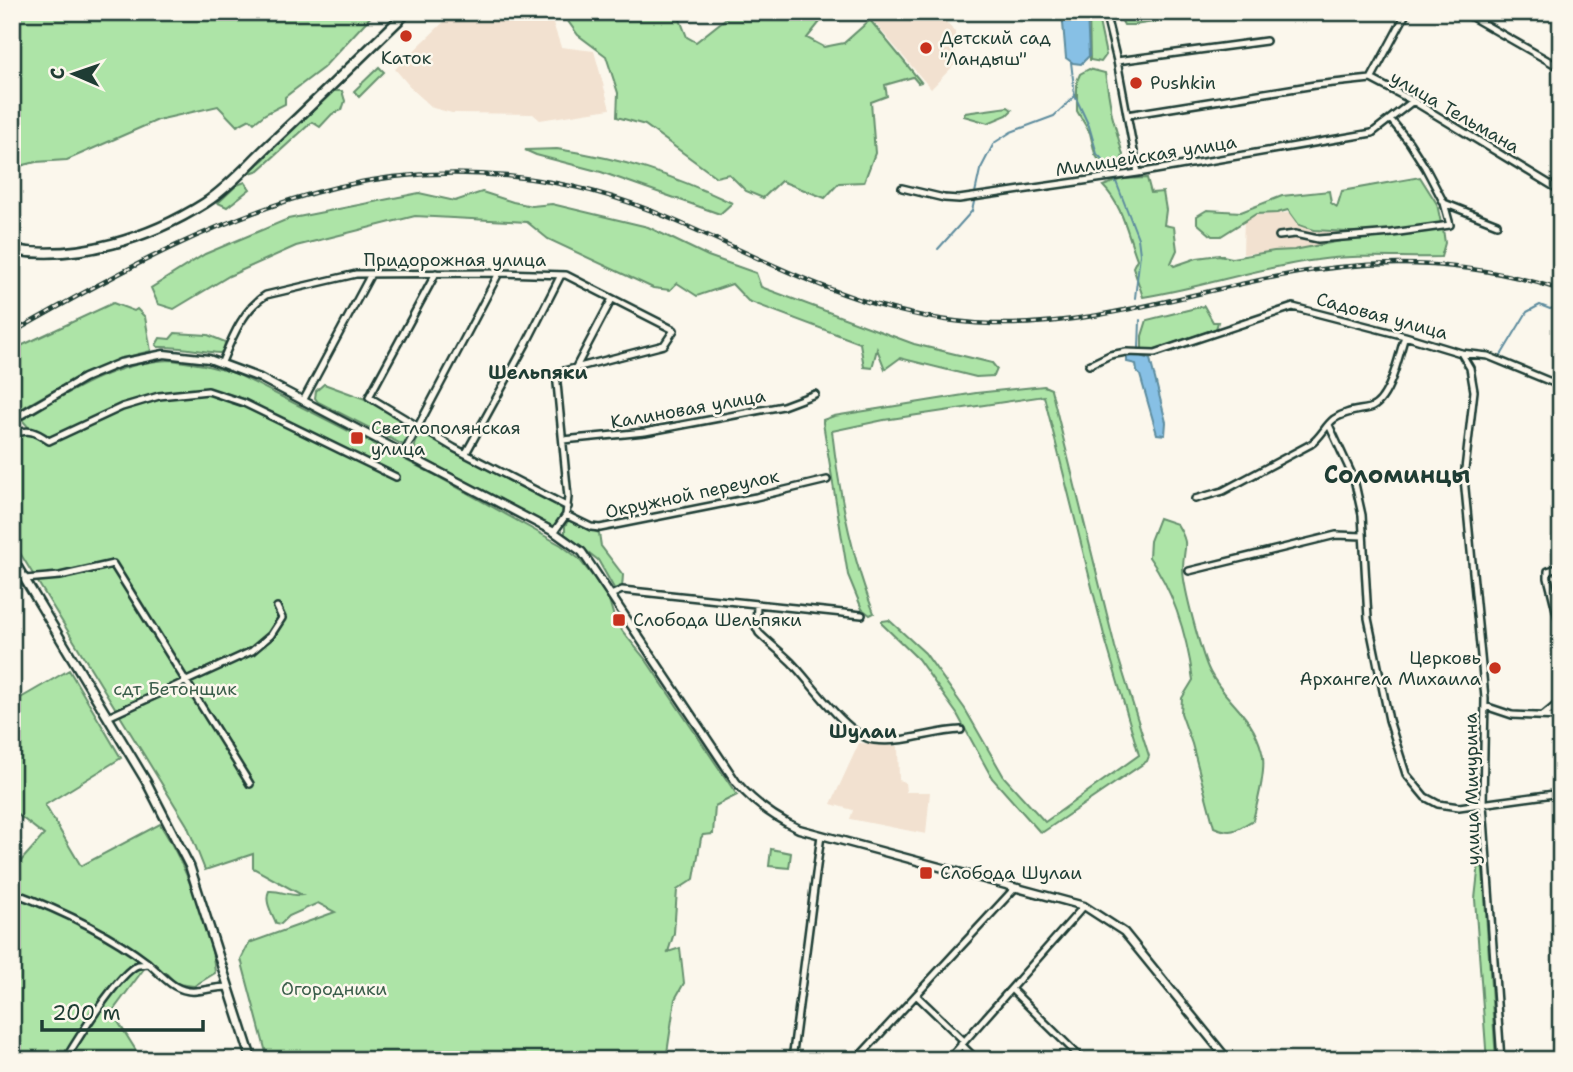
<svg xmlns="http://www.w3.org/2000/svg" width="1573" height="1072" viewBox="0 0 1573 1072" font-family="'Shantell Sans',sans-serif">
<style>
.built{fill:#f2e1d0}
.green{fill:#ade4a7;stroke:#66906e;stroke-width:2}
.water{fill:#87c0e5;stroke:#5d8c9e;stroke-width:2}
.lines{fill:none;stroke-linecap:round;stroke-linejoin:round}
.stream{stroke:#5d8c9e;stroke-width:2}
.minor-casing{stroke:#1f3d34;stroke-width:10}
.tertiary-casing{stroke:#1f3d34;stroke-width:11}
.secondary-casing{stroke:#1f3d34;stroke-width:12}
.primary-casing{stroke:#1f3d34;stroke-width:13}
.minor{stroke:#fbf7ec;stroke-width:5}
.tertiary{stroke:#fbf7ec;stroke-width:6}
.secondary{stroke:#fbf7ec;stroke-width:7}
.primary{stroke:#fbf7ec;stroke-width:8}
.rail-casing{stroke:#1f3d34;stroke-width:4.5}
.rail{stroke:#fbf7ec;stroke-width:2;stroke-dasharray:5;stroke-linecap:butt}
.poi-dot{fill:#c8321e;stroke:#fbf7ec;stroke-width:2.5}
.labels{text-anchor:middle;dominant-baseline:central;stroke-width:5;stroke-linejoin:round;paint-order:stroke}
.poi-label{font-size:18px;fill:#1f3d34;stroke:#fbf7ec;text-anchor:start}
.street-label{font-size:18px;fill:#1f3d34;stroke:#fbf7ec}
.park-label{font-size:18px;fill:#3b5e4b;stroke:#fbf7ec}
.neighbourhood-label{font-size:19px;font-weight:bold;fill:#1f3d34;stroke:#fbf7ec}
.district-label{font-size:24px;font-weight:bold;fill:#1f3d34;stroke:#fbf7ec}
</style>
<rect width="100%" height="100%" fill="#fbf7ec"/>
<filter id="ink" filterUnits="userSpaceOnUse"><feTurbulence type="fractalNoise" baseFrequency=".0143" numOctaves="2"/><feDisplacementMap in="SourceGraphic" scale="14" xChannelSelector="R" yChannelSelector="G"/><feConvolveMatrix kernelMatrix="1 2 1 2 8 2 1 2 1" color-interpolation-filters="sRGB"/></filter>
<g filter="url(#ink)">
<path class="built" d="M454,12h61l5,11 30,-9 11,33 33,4 16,58 -70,11 -7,-6 -81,-1 -19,-5 -21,-19 -17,-20z
M884,12h53l18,20 1,31 -25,26 -58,-68z
M1336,209l3,36 -96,9 1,-38z
M859,743l39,3 1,34 6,2 1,10h24l-4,42 -76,-15 3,-9 -22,-6z"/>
<path class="green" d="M12,12h363l-52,56 -38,29v7l-20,10 -11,9 -4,-4 -13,7 -19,-20 -60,14 -91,40 -31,2 -24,6z
M553,12h124l10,25 9,5 38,-30h94l-21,26 17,9 20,-4 26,-23 51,62 -3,1 -5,-6 -28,8 2,11 -16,6 4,51 -11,29 -25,1 -14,15 -44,-17 -18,17 -17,-7 -17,-17 -13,3 -71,-52 -28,-8 1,-24 -12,-37 -28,-21 -11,-15z
M1089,12h8l9,43 -5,7 -11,-2z
M1117,12h105l-88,13h-10z
M379,67l5,5 -25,25 -5,-6z
M1089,69l16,4 7,42 11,40 -4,13 -13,3 -11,-17 -5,-21 -13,-22v-30l3,-7z
M333,91h9l3,10 -3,9 -10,4 -12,13 -8,-5 -53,48 -12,4 18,-16 16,-21z
M1008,107l4,3 -5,5 -19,8 -24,-7 1,-3z
M557,149c67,10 113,25 175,54l-12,11 -119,-42 -65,-17 -11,-5z
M1420,177l17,27 4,19 -77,10 -50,-3 -15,-5 -11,-15 -11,3 -21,1 -35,22h-9l-15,-13v-7l10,-6 34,2 41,-16 47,-5 2,12 6,4 5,-16z
M1147,178l4,15 12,-1 3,18 -2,15 10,2 3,23 -6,13 3,3 23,-8 22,-3 13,3 42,-7 20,-1 52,-10 97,-11 2,14 -4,14c-41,1 -83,-3 -124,3 -59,7 -115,28 -174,37l-10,-30 4,-8c-10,-26 -14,-53 -34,-73l19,-7z
M245,182l5,7 -23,18 -9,-4 19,-18z
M482,192l31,10 19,4 20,-2 96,23 60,29 48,17 5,14 153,57 78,19 5,6 -3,7 -18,1 -76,-19 -15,11 -8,-20 -5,19 -8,-1 -4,-24 -112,-42 -16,-17 -35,12 -20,-13 -7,7 -17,-2 -105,-49 -21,-17 -112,-6 -119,30 -67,30 -55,33 -16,-5 -7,-16 54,-34 83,-35 131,-26 36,8z
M113,303l21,8 3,-2 8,8 6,34c-51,10 -94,38 -139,63v-64z
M1204,306l9,16h5l-2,7 -60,20 -14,1v-14l5,-16z
M175,333l33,2 17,7 -1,8 -4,3c-22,-2 -40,-7 -62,-6l-2,-2 4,-7 10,1z
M171,360l33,5 31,8 198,101 128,71 17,13 16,20 15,22 5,17 9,15 23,28 91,135 -22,11 -2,28 -10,1 -2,3 -7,41 -17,11 -3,43 -6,19 12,-4 4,35 -9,16 -9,61h-398l-27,-101 8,-16 86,-31 -17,-9 -29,13 -8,8 -5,-1c-4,-10 -12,-22 -7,-32 12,-1 21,6 33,4l-49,-27v-14l-48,16 -18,-45 -175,-285v-102l20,-7 -10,-11c47,-28 93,-58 149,-60z
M324,384l44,16 46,26 -9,20 -87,-44 -3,-4 1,-7z
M1044,386l7,3 64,258 34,109 -2,5 -104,71 -4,-1 -47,-53 -35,-64 -39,-55 -36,-35v-3l7,-1 36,33 40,56 39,68 41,45 94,-67 -35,-120 -60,-239 -160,24 -52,11c7,61 19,125 42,182l-4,2 -8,-6 -14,-34 -25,-152v-3l11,-4 142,-23z
M422,433l140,74c2,8 -1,17 -10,19l-136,-71c-3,-9 0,-15 6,-22z
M1159,518l18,6c14,23 6,22 6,45 0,18 19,88 27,103 16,31 42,41 52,80 5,16 -5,52 -9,68 -16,10 -21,15 -39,7l-22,-83 -11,-31 1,-15 11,-18c-6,-44 -18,-87 -44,-123l1,-16z
M568,521h5l26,12 2,13 22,29 -1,13 -7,2 -17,-30 -33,-26v-8z
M69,670l52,88 -76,47 36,61 79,-42c23,36 52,106 55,149l-21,13 -17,-2 -10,-10 -21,-8 -34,46 30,48h-130v-189l32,-36 -32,-25v-107z
M771,849l20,4 -2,15 -20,-2z
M1479,863l4,6 13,191h-9l-1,-12 -11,-149z"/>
<path class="water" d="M1062,12h25l2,44 -8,8 -8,-1 -7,-5z
M1136,354l14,5 16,63 -1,13 -8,-1 -17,-59 -3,-3 -1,-8 -9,-2v-5z"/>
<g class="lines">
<path class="stream" d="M1071,62l4,34 14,30 8,28 11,11 4,9
M1115,179l23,59 2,16 -5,44
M975,193l5,-23 14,-27 17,-11 43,-16 21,-20
M938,249l34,-38 2,-9
M1139,349l1,-29
M1500,357l27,-45 13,-7 10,4 6,-2 2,-10"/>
<g class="minor-casing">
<path id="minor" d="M1105,12l12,49 21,112
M1463,12l98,56
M1117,61l149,-20
M1371,79l42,22 148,90
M1127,115l188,-30 56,-6 36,-67
M1391,120l18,22 16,25 19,36 53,21
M902,188l42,10 15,1 179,-26 234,-40 41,-32
M1279,236l16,-2 23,5 74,-6 58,-8 -6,-22
M436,273l-67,124 85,51 114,59
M1461,353l9,15 4,23 -10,87 21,220 -2,106 18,256
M222,362c10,-24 21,-53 44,-67l90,-21 143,-1 67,2 108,55 -10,15 -108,28 12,124 -2,18 -12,17
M1089,365l21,-10 16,-3 29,1 138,-46 112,29 56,17 27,3 73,30
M575,369l37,-70
M303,401l68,-127
M1329,425l25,54 8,36 6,103 21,102 17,54 19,23 13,7 21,3 102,-14
M12,436c16,-9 24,-4 37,5l73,-34 37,-11 49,-5 36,12 152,74
M563,440l82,-8 138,-26 32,-12
M404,453l95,-180
M466,453l60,-109 35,-69
M1195,499l28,-8 88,-47c10,-7 14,-18 23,-25 11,-8 24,-8 36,-11 20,-6 29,-54 35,-72
M566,515l25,12 9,1 156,-31 71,-17
M1561,567l-13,4v7l13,52
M1189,571l147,-36 27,1
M25,579l35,-3 53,-12 137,220
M611,595l11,-5 240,25
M757,605l-1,22 3,6c10,10 22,19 32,29 19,19 57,75 83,78 29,4 58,-9 87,-10
M1485,706l27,9 49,2
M1543,716l18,-15
M108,717l144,-66 19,-16 11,-17 -5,-11
M12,892c48,18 96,40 136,71
M1011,989l72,71
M916,995l48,46
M961,1044l16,16
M65,1060c12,-20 54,-88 73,-95 1,0 10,-1 11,-1 14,12 26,29 47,27 12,-1 19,-4 33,-4
M792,1060l29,-225
M856,1060l159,-172
M948,1060l136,-154"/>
</g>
<g class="tertiary-casing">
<path id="tertiary" d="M12,420l72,-42 36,-15 44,-9 45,5 51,19 294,154 28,20 154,230c18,21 37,35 63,47l285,77 40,26 104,128"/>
</g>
<g class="secondary-casing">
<path id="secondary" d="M12,558l134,223 44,86 62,193"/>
</g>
<g class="primary-casing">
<path id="primary" d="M12,250c66,11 138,-12 193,-47 23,-15 43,-38 63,-57 47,-44 93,-89 139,-134"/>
</g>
<use href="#minor" class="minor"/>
<use href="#tertiary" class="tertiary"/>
<use href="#secondary" class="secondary"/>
<use href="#primary" class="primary"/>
<g class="rail-casing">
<path id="rail" d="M12,333c101,-58 211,-119 325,-146 110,-26 231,-14 334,32 109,47 199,101 322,105 98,2 192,-30 287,-48 96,-19 188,-17 281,14"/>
</g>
<use href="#rail" class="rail"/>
</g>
</g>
<g class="poi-dot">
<circle cx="406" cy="36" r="7"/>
<circle cx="926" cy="48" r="7"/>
<circle cx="1136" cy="83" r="7"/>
<rect x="350" y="431" width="14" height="14" rx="3.5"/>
<rect x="612" y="613" width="14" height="14" rx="3.5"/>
<circle cx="1495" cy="668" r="7"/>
<rect x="919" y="866" width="14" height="14" rx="3.5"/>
</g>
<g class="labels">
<g class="poi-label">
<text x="940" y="38">Детский сад<tspan x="940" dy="21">"Ландыш"</tspan></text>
<text x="406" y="58" text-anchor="middle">Каток</text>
<text x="1150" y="83">Pushkin</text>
<text x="371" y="428">Светлополянская<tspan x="371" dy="21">улица</tspan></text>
<text x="633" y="620">Слобода Шельпяки</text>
<text x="1481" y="658" text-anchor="end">Церковь<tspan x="1481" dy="21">Архангела Михаила</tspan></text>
<text x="940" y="873">Слобода Шулаи</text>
</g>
<g class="street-label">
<text transform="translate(1455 112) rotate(30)">улица Тельмана</text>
<text transform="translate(1146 156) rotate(-9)">Милицейская улица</text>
<text x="455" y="260">Придорожная улица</text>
<text transform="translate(1382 316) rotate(15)">Садовая улица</text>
<text transform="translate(688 409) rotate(-10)">Калиновая улица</text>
<text transform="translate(692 494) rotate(-12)">Окружной переулок</text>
<text transform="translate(1472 789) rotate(-91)">улица Мичурина</text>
</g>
<g class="park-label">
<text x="175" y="689">сдт Бетонщик</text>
<text x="334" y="989">Огородники</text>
</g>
<g class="neighbourhood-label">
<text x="538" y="372">Шельпяки</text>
<text x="863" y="731">Шулаи</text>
</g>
<g class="district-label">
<text x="1397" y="475">Соломинцы</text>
</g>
</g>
<rect width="1573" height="1072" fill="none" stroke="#fbf7ec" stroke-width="42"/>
<rect x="21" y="21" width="1531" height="1030" fill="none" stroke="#1f3d34" stroke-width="2.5" filter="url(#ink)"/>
<g transform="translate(74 74) rotate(272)" stroke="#fbf7ec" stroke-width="5" paint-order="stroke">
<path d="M0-5L12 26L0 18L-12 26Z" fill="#1f3d34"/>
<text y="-10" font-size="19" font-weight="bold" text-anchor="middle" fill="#1f3d34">С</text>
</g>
<path d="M42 1020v10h161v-10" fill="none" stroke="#1f3d34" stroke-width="3.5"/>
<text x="52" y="1020" font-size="21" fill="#1f3d34" stroke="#fbf7ec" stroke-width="5" paint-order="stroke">200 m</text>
</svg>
